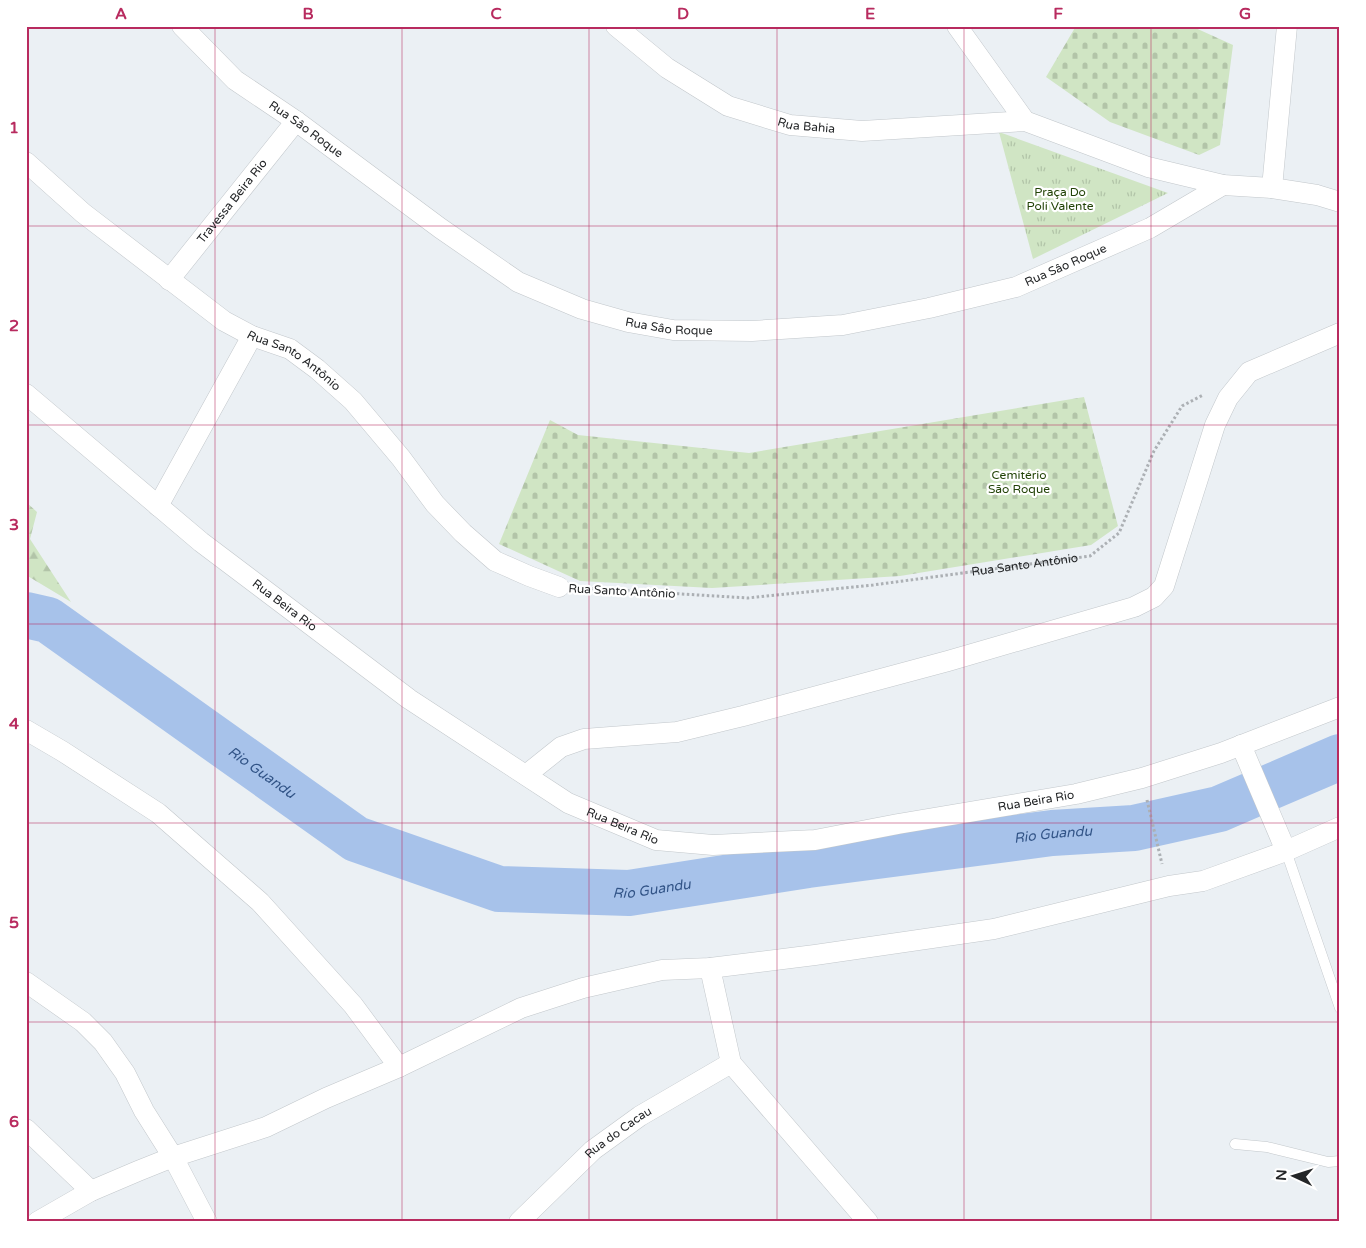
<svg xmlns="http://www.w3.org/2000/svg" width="1366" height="1248" viewBox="0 0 1366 1248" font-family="'Varela Round',sans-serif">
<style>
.grass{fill:url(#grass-tufts)}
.forest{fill:url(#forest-firs)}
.cemetery{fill:url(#cemetery-stones)}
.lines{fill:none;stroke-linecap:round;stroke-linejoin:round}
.river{stroke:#a7c2ea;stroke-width:46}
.service-casing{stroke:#c2c7cb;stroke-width:11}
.minor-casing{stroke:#c2c7cb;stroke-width:21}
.path{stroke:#acb0b4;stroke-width:3;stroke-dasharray:2.5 2.5;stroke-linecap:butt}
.service{stroke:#fff;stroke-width:10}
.minor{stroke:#fff;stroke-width:20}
.grid{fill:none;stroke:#b82b5f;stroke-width:1;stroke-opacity:0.55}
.labels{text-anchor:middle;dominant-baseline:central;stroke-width:4.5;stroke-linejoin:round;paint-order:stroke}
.street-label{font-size:12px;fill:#242628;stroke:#fff}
.park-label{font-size:12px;fill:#224307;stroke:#fff}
.water-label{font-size:14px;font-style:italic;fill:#325487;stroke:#fff}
.neatline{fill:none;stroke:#b82b5f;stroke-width:2}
.grid-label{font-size:16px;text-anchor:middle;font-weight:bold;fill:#b82b5f}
</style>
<defs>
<pattern id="grass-tufts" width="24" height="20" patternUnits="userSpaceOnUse" patternTransform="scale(1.25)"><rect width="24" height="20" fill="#d0e5c4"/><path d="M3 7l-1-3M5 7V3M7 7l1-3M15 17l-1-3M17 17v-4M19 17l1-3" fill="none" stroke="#b2c4a8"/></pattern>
<pattern id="forest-firs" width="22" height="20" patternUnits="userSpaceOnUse" patternTransform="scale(1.25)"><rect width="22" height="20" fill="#d0e5c4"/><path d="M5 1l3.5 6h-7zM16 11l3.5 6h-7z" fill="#b2c4a8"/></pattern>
<pattern id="cemetery-stones" width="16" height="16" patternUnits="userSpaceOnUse" patternTransform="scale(1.25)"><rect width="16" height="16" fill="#d0e5c4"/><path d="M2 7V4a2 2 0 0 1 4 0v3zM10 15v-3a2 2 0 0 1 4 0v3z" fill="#b2c4a8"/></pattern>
</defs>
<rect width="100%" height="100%" fill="#ebf0f4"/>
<path class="grass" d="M999,132l169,61 -135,66z"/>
<path class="forest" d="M26,502l11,10 -7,27 41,63 -45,-27z"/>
<path class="cemetery" d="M1076,26h115l42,19 -13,100 -21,10 -89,-33 -64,-45z
M1084,397l34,129 -27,19 -191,31 -188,12 -132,-7 -81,-37 51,-124 28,15 171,18z"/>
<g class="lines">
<path class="river" id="s1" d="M26,615l22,5 308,219 143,50 130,4 179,-28 244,-32 82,-5 85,-19 121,-52"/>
<g class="service-casing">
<path id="service" d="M1286,851l54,157
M1235,1144l32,3 61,15 12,-1"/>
</g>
<g class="minor-casing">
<g id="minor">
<path id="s3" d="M182,26l53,54 61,41 144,107 78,54 64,27 46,13 45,8 79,1 91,-6 86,-17 87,-21 134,-59 73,-43"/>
<path id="s4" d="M616,26l51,42 61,38 62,19 72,6 163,-10 123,46 75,18 49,3 45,7 23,7"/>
<path d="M957,26l68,95"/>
<path id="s5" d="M26,162l57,51 141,108 28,15 38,13 27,20 36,32 48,57 34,46 28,29 32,28 34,15 30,11"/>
<path d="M1272,188l15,-162"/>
<path id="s6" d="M169,280l127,-159"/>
<path id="s7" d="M26,394l175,148 208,157 159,104 88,37 57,5 102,-5 83,-16 178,-30 66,-16 79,-25 119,-46"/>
<path d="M158,506l94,-170"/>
<path d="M26,730l36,21 96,62 102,89 93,103 46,62"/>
<path d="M1241,745l45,106"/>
<path d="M526,775l35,-28 23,-8 93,-7 66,-16 205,-55 186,-54 20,-10 10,-11 51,-161 13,-27 21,-26 91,-39"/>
<path d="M710,968l21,95 137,159"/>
<path d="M26,982l57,40 20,20 22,31 19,38 29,46 34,65"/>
<path d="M26,1129l65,62"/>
<path d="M37,1222l54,-31 47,-20 35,-14 93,-30 60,-29 73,-31 122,-59 62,-20 79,-18 48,-2 105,-13 179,-26 175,-43 34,-5 83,-30 54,-24"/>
<path id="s8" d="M519,1222l74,-72 47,-34 91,-53"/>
</g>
</g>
<g class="path">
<path id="s2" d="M582,588l166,10 125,-13 217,-29 29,-23 35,-82 28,-45 21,-11"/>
<path d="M1147,800l15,64"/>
</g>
<use href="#service" class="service"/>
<use href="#minor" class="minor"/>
</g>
<path class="grid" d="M215,26v1196M402,26v1196M589,26v1196M777,26v1196M964,26v1196M1151,26v1196M26,226h1314M26,425h1314M26,624h1314M26,823h1314M26,1022h1314"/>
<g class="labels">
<g class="street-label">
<text stroke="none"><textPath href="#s4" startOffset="219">Rua Bahia</textPath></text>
<text stroke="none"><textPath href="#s3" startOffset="162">Rua Sâo Roque</textPath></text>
<text stroke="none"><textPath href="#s6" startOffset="101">Travessa Beira Rio</textPath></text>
<text stroke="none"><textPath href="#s3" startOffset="988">Rua Sâo Roque</textPath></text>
<text stroke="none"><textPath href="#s3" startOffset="582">Rua Sâo Roque</textPath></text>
<text stroke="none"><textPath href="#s5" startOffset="335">Rua Santo Antônio</textPath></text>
<text stroke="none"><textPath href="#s2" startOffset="445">Rua Santo Antônio</textPath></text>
<text transform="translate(622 591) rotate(3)">Rua Santo Antônio</text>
<text stroke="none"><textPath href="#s7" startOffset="334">Rua Beira Rio</textPath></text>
<text stroke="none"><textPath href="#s7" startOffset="1159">Rua Beira Rio</textPath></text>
<text stroke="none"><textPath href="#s7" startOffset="739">Rua Beira Rio</textPath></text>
<text stroke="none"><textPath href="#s8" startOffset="134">Rua do Cacau</textPath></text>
</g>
<g class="park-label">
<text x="1060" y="192">Praça Do<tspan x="1060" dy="14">Poli Valente</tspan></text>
<text x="1019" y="475">Cemitério<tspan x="1019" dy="14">São Roque</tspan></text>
</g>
<g class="water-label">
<text stroke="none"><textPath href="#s1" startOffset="285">Rio Guandu</textPath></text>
<text stroke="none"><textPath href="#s1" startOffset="1110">Rio Guandu</textPath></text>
<text stroke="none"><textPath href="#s1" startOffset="705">Rio Guandu</textPath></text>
</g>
</g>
<rect width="1366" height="1248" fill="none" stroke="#ffffff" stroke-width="55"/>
<g transform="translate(1294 1176) rotate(274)" stroke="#ffffff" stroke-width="4" paint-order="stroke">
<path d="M0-4L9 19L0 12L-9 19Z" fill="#242628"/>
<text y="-8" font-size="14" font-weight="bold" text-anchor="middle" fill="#242628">N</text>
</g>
<rect x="28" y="28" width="1310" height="1192" class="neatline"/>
<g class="grid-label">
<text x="121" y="19">A</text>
<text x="308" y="19">B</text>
<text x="496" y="19">C</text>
<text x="683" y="19">D</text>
<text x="870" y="19">E</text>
<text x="1058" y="19">F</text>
<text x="1245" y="19">G</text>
<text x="14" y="133">1</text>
<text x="14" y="331">2</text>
<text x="14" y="530">3</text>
<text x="14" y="729">4</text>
<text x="14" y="928">5</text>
<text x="14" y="1127">6</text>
</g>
</svg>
